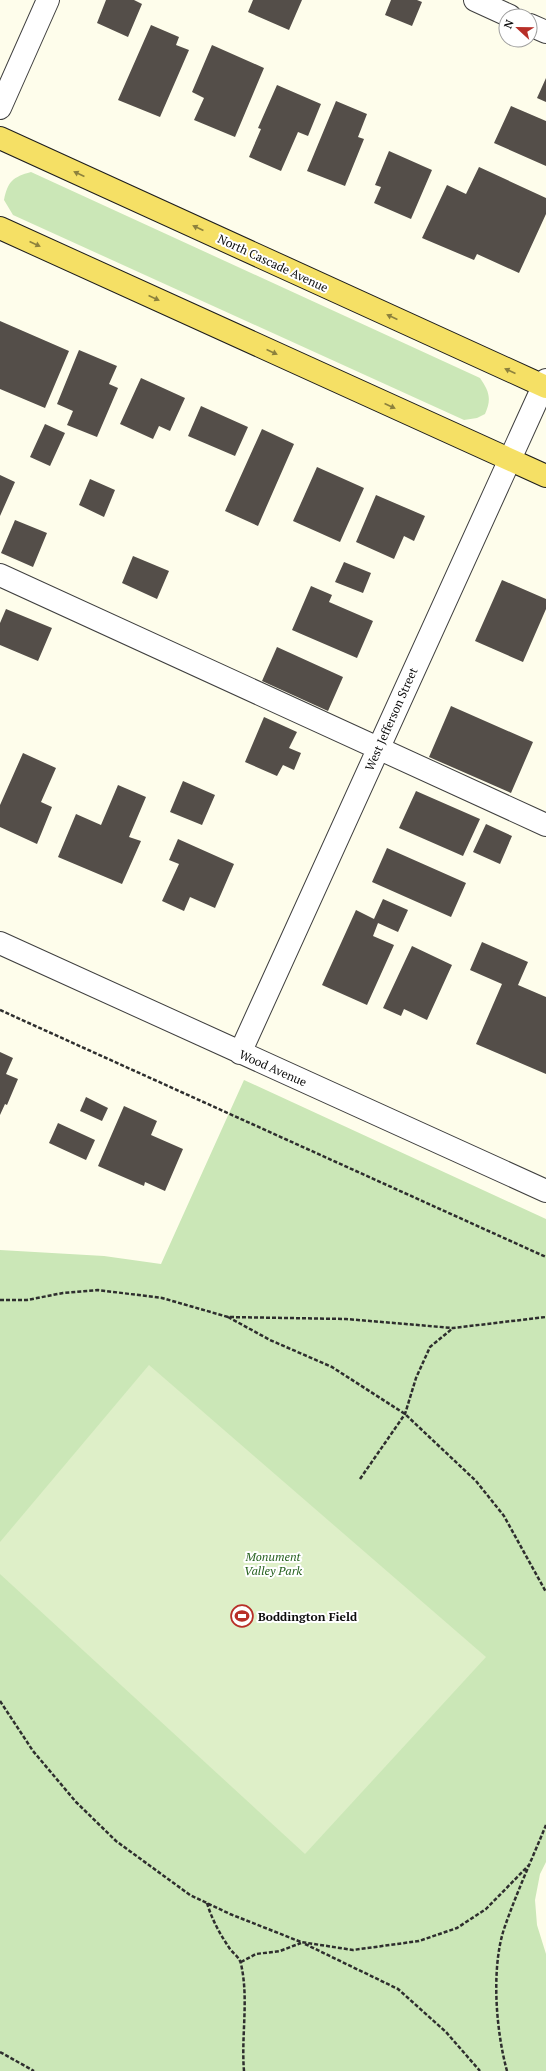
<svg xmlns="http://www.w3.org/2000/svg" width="546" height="2071" viewBox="0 0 546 2071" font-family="'PT Serif',serif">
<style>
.green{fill:#cbe7b7}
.pitch{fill:#deefc8}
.building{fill:#544e49}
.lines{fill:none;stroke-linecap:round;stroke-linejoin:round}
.minor-casing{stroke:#3f3f3f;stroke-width:24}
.major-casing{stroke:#1d1d1d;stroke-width:24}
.path{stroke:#2e2e2e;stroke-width:2.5;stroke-dasharray:4 2;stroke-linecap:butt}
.minor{stroke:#fff;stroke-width:22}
.major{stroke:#f5e065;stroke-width:22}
.oneway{fill:#8c813d}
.labels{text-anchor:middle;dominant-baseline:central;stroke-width:4;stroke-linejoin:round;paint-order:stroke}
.street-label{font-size:12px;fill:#0c0c0c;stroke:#fff}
.park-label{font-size:12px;font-style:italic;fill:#26611f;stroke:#fff}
.poi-label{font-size:12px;font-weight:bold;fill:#0c0c0c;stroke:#fff;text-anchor:start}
</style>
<rect width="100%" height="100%" fill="#fefdeb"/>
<path class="green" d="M31,172l449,206c9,13 12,21 5,36l-8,4 -13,2 -451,-205 -9,-15c4,-19 9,-23 27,-28z
M244,1080l302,139v643l-6,12 -5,26 2,25 9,29v117h-546v-821l104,6 57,8z"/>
<path class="pitch" d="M149,1365l337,292 -181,197 -305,-280v-32z"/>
<path class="building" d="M106,0h28l8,4 -14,33 -31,-14z
M253,0h49l-13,30 -41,-18z
M391,0h26l5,2 -10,24 -27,-11z
M151,25l28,12 -3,8 13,5 -29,67 -42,-17z
M212,45l52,23 -29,69 -41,-17 10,-22 -12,-6z
M546,78v24l-9,-4z
M277,85l44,19 -13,32 -10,-4 -17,39 -32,-14 12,-28 -3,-1z
M336,101l31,13 -9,23 6,2 -19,47 -38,-15z
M511,106l35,15v45l-52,-23z
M389,151l43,19 -21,49 -37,-16 7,-16 -6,-2z
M479,167l67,31v16l-27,59 -42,-19 -3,6 -52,-22 25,-53 19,9z
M0,321l69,30 -24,57 -45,-19z
M79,350l38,16 -8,18 9,4 -21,49 -30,-12 6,-14 -16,-7z
M141,378l44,20 -15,33 -11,-5 -6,13 -33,-15z
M201,406l47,21 -13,29 -47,-20z
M45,424l20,9 -15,33 -20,-9z
M262,429l32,15 -36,82 -33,-15z
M317,467l47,21 -24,54 -47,-21z
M0,475l15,7 -15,34z
M90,479l25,11 -11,27 -25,-12z
M376,495l49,21 -11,25 -10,-5 -10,23 -38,-17z
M15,520l32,13 -14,34 -32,-14z
M133,556l36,15 -12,28 -35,-16z
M344,562l27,11 -8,20 -28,-11z
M502,580l44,19v10l-23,53 -48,-21z
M311,586l21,9 -3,7 44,19 -16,37 -65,-28z
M6,609l46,19 -14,33 -38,-16v-22z
M277,647l66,30 -15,34 -66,-30z
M451,706l82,36 -22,51 -82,-36z
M264,717l33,15 -8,16 12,5 -7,17 -11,-5 -6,11 -32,-14z
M23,753l33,15 -15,34 11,5 -15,37 -37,-17v-22z
M183,781l32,14 -13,30 -32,-13z
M118,785l28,12 -17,40 12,4 -19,43 -64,-27 18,-43 25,11z
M416,791l64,28 -17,37 -64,-28z
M486,824l26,12 -12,28 -27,-12z
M178,839l56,25 -19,44 -25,-11 -6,14 -22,-10 17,-37 -10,-4z
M387,848l79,35 -15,34 -79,-35z
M383,899l25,11 -10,22 -20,-9 -5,13 21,9 -27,60 -45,-20 34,-75 18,9z
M482,942l46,20 -10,23 28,12v77l-70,-30 26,-60 -32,-14z
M412,946l40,19 -25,55 -23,-11 -3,7 -18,-8z
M0,1052l13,6 -7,16 12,5 -11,26 -2,-1 -5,11z
M86,1097l22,11 -6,13 -22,-10z
M124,1106l33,15 -6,14 32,14 -18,42 -20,-9 -1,4 -46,-20z
M58,1123l37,17 -9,20 -37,-17z"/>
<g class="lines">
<g class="minor-casing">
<path id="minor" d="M475,0l35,16
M530,25l16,7
M0,108l48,-108
M0,575l546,250
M0,943l546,248
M240,1053l306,-673"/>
</g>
<g class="major-casing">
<path id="major" d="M0,138l546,249
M0,228l546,248"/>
</g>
<path class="path" d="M0,1010l546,247
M0,1300h27l36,-7 35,-3 64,8 66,19 118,2 107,9 93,-11
M228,1317l42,23 62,27 73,47 71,67 28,35 42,76
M360,1479l45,-65 11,-36 14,-31 23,-19
M0,1701l33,50 43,51 40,39 74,54 40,19 71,28 52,8 66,-9 38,-13 29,-19 44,-45
M207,1903c5,17 13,31 23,46 4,5 10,9 11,15 8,35 0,72 3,107
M305,1944l93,45 48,43 34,39
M241,1962l15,-8 24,-3 21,-8
M0,2052l34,19
M507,2071c-11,-40 -16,-102 -3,-142 12,-35 28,-70 42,-104"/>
<use href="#minor" class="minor"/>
<use href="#major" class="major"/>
</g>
<defs><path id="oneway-solid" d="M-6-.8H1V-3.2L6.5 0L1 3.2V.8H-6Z"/></defs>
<g class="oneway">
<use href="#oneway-solid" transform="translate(79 174) rotate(-155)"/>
<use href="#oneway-solid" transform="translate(198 228) rotate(-155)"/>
<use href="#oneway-solid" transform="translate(35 244) rotate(25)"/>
<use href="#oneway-solid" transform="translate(154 298) rotate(25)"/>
<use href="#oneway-solid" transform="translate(392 317) rotate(-155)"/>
<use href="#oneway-solid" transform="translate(272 352) rotate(25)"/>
<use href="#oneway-solid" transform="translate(510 371) rotate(-156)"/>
<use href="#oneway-solid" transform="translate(390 406) rotate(25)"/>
</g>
<defs>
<g id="stadium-ring" transform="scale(1.15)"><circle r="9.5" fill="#fff" stroke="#b82f28" stroke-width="1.5"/><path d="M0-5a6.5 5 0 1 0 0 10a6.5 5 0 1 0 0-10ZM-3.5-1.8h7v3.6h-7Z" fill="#b82f28"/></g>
</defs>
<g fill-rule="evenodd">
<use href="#stadium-ring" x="242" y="1616"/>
</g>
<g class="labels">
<g class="street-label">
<text transform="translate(273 263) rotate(25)">North Cascade Avenue</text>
<text transform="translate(391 719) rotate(-66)">West Jefferson Street</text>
<text transform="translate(273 1068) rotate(24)">Wood Avenue</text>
</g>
<g class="park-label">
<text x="273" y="1556">Monument<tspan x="273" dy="14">Valley Park</tspan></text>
</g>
<g class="poi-label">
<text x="258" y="1616">Boddington Field</text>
</g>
</g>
<g transform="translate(518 28) rotate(292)"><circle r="19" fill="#ffffff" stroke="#9e9e9e"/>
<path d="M0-3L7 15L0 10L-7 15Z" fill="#b82f28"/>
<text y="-6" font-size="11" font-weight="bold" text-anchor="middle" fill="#0c0c0c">N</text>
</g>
</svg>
